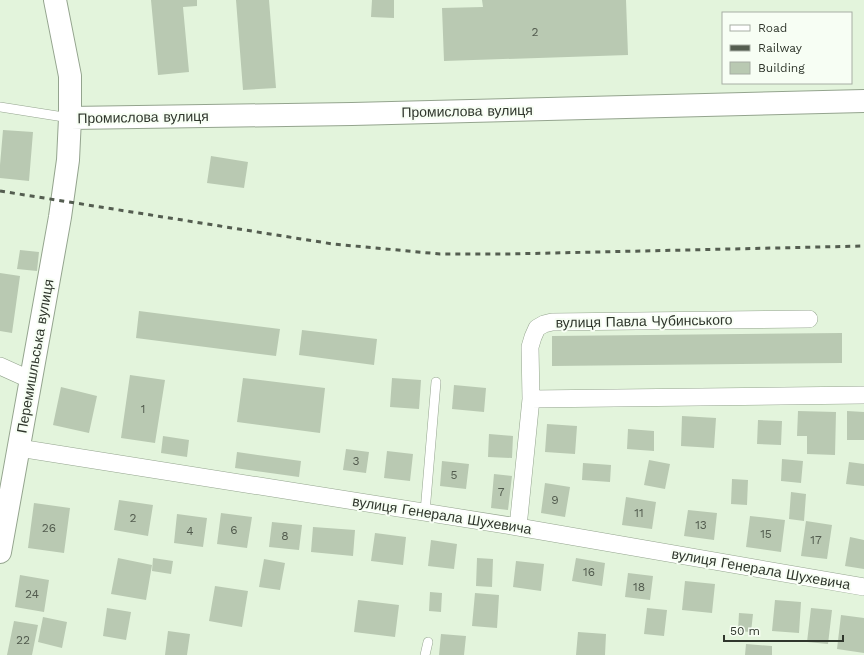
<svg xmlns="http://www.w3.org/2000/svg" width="864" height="655" viewBox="0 0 864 655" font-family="'Work Sans',sans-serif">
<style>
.building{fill:#b9c9b2}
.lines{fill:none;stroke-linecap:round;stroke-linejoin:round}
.lane-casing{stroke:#94a48e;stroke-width:10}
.street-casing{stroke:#94a48e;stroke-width:18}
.secondary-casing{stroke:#94a48e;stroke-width:24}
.lane{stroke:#fff;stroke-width:9}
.street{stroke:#fff;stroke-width:17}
.secondary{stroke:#fff;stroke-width:22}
.rail{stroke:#545d50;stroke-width:3;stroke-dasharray:5 5;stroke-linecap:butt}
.labels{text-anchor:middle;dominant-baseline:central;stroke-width:4;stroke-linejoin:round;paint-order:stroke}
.number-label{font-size:12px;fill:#525b4e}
.street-label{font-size:14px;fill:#2f362c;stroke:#f7fef4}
</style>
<rect width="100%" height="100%" fill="#e3f4dc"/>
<path class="building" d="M151,0h46v6l-14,1 6,65 -31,3z
M236,0h33l7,88 -33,2z
M372,0h22v18l-23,-1z
M482,0h144l2,55 -184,6 -2,-53 41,-1z
M3,130l30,2 -4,49 -29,-3v-13z
M211,156l37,6 -4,26 -37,-5z
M20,250l19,2 -2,19 -20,-2z
M0,273l20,3 -8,57 -12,-2z
M139,311l141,18 -4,27 -140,-18z
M302,330l75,9 -3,26 -75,-10z
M842,333v30l-290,3v-30z
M130,375l35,5 -10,63 -34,-5z
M243,378l82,10 -5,45 -83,-11z
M392,378l29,2 -2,29 -29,-2z
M454,385l32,3 -2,24 -32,-3z
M61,387l36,9 -8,37 -36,-8z
M798,411l38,1 -1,43 -28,-1v-18h-10z
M847,411l17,1v28h-17z
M682,416l34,2 -2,30 -33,-2z
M758,420l24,1 -1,24 -24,-1z
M547,424l30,2 -2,28 -30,-2z
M628,429l26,2v20l-27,-2z
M489,434l24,2 -1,22 -24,-1z
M163,436l26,4 -2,17 -26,-4z
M346,449l23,3 -3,21 -23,-3z
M387,451l26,3 -3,27 -26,-3z
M237,452l64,9 -2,16 -64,-9z
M782,459l21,2 -2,22 -20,-2z
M649,460l21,4 -5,25 -21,-4z
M442,461l27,3 -3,25 -26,-3z
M849,462l15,2v22l-18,-2z
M583,463l28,2 -1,17 -28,-2z
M494,474l18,2 -4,34 -17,-2z
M732,479l16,1 -1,25 -16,-1z
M545,483l25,4 -5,30 -24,-4z
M791,492l15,2 -2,27 -15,-2z
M626,497l30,5 -4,27 -30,-4z
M119,500l34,5 -5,31 -34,-6z
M34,503l36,5 -6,45 -36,-5z
M688,510l29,3 -3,27 -30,-4z
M221,513l31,4 -5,31 -30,-4z
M177,514l30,4 -4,29 -29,-4z
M750,516l35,4 -4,32 -35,-5z
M806,521l26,4 -5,34 -26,-3z
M272,522l30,3 -3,25 -30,-3z
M313,527l42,3 -2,26 -42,-4z
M375,533l31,4 -3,28 -32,-4z
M850,537l14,3v29l-19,-3z
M431,540l26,4 -3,25 -26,-3z
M118,558l34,7 -6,35 -35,-6z
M153,558l20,3 -2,13 -19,-3z
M477,558l16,1 -1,28 -16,-1z
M576,558l29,5 -3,23 -30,-5z
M264,559l21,4 -5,27 -21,-3z
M516,561l28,3 -3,27 -28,-4z
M628,573l25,3 -3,24 -25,-3z
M20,575l29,5 -5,32 -29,-5z
M685,581l30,3 -3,29 -30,-3z
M215,586l33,5 -6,36 -33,-6z
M430,592l12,1 -1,19 -12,-1z
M475,593l24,2 -2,33 -25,-2z
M358,600l41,5 -4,32 -41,-5z
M775,600l26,2 -2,31 -27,-2z
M107,608l24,4 -5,28 -23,-4z
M647,608l20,2 -3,26 -20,-2z
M811,608l21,2 -4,34 -21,-2z
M739,613l14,1 -2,18 -13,-1z
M841,615l23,3v35l-27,-4z
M43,617l24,5 -5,26 -24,-6z
M14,621l24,4 -6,30h-25z
M168,631l22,3 -3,21h-22z
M578,632l28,2 -1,21h-29z
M441,634l25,2 -2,19h-25z
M746,644l26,2v9h-27z"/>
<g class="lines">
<g class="lane-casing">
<path id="lane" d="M0,107l70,11
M425,512l11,-130
M425,655l3,-13"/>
</g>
<g class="street-casing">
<path id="street" d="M0,366l31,14
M531,399l333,-4
M19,448l499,79 346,60
M518,527l13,-128 -1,-52 3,-10 4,-9 7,-4 8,-2 257,-3"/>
</g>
<g class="secondary-casing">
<path id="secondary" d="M70,118l282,-4 512,-13
M0,552l60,-335 8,-57 2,-42v-42l-15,-76"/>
</g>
<use href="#lane" class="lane"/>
<use href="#street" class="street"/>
<use href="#secondary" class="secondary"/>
<path class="rail" d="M0,191l333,53 107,10h68l356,-8"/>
</g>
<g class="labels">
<g class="number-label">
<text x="535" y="32">2</text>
<text x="143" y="409">1</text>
<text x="356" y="461">3</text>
<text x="454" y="475">5</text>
<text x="501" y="492">7</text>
<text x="555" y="500">9</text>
<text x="639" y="513">11</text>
<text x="133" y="518">2</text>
<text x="701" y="525">13</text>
<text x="49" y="528">26</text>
<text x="234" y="530">6</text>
<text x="190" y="531">4</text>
<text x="766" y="534">15</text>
<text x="285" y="536">8</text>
<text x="816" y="540">17</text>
<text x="589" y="572">16</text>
<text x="639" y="587">18</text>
<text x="32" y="594">24</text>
<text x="23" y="640">22</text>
</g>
<g class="street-label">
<text transform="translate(467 111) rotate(-1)">Промислова вулиця</text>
<text transform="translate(143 117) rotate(-1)">Промислова вулиця</text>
<text transform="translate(644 321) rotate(-1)">вулиця Павла Чубинського</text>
<text transform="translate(35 356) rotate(-80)">Перемишльська вулиця</text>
<text transform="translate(442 515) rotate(9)">вулиця Генерала Шухевича</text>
<text transform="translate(761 569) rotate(10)">вулиця Генерала Шухевича</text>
</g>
</g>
<rect x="722" y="12" width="130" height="72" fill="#f7fef4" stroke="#a7aea4"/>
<rect x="730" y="25" width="20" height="6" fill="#ffffff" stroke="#a7aea4"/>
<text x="758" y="32" font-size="12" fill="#2f362c">Road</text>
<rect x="730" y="45" width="20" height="6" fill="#545d50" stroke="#a7aea4"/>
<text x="758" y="52" font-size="12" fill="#2f362c">Railway</text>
<rect x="730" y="62" width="20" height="12" fill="#b9c9b2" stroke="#a7aea4"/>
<text x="758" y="72" font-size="12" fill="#2f362c">Building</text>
<path d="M724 635v6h119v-6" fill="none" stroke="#2f362c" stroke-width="2"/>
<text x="730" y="635" font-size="12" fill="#2f362c" stroke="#f7fef4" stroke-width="3" paint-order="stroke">50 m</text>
</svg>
